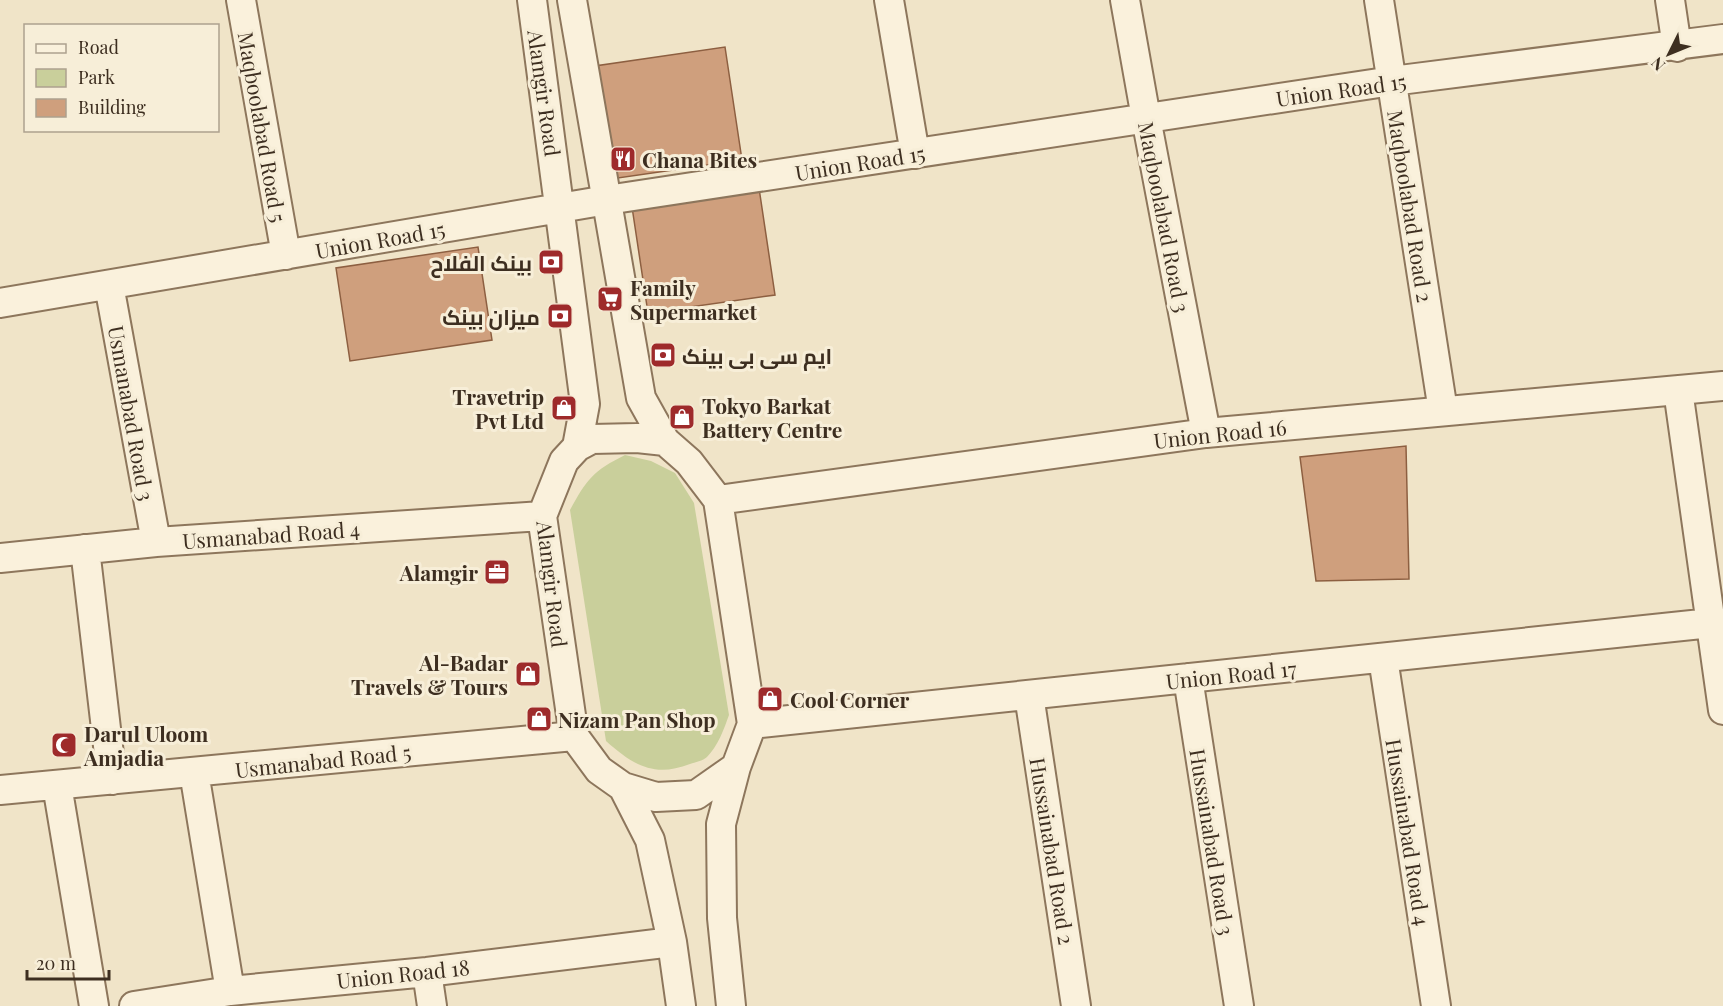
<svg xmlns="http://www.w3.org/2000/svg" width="1723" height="1006" viewBox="0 0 1723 1006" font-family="'Playfair Display',Cairo,serif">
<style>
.green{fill:#c9cf9b}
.building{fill:#cf9f7d;stroke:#8d5f41;stroke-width:1.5}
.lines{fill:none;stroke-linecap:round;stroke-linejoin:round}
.minor-casing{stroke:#8d765c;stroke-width:32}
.minor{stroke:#faf1dc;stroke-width:28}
.labels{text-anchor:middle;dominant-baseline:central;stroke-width:6;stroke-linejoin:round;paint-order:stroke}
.street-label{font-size:21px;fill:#3d2e20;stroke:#f7eed8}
.poi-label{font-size:21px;font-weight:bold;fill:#3d2e20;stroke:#f7eed8;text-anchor:start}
</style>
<rect width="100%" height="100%" fill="#f0e4c8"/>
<path class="green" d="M625,455l26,6 24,12 19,30 35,212c-5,14 -11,31 -22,42 -4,4 -12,5 -17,7 -36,14 -57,1 -84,-23l-36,-231c17,-31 23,-39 55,-55z"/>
<path class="building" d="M725,47l17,113 -131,19 -16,-113z
M759,188l16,107 -127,18 -16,-106z
M478,247l14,93 -142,21 -14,-93z
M1406,446l3,133 -93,2 -16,-124z"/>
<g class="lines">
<g class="minor-casing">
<path id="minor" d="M241,0l45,255
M532,0l53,404 -8,43 -13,14 -22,55 32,220 25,34 24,17 27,53 22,102 9,64
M572,0l69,398 24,43 24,21 29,38 34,224 -16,43 -15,57 1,94 9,88
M889,0l26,154
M1125,0l21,118 60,315
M1379,0l64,411
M1670,0l7,47
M109,285l47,257
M0,303l607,-103 785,-119 331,-42
M1678,390l45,320
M577,447l15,-8 45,-1 28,3
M718,500l488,-67 517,-47
M85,549l27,231
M0,558l156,-16 386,-26
M1383,658l53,348
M1188,678l51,328
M1029,695l47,311
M752,724l959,-101
M194,772l36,219
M57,785l37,221
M623,787l33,10 40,-2 40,-28
M0,790l574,-54
M427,972l5,34
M134,1006l96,-15 197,-19 245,-30"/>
</g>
<use href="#minor" class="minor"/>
</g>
<defs>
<g id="restaurant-square" transform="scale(1.35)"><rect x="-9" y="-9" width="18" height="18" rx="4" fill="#9e2a2b" stroke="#f7eed8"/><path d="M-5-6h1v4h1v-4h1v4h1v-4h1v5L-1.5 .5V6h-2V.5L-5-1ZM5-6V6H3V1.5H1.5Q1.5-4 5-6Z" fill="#fff"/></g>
<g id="bank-square" transform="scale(1.35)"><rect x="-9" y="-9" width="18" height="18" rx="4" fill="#9e2a2b" stroke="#f7eed8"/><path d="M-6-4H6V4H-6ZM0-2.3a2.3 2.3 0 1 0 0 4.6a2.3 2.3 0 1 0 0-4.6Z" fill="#fff"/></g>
<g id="supermarket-square" transform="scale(1.35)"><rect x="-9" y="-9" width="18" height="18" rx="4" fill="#9e2a2b" stroke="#f7eed8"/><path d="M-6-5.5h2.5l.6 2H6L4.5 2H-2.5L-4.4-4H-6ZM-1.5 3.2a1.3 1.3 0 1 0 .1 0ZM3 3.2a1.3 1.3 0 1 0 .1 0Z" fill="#fff"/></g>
<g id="shop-square" transform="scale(1.35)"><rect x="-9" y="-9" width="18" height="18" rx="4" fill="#9e2a2b" stroke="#f7eed8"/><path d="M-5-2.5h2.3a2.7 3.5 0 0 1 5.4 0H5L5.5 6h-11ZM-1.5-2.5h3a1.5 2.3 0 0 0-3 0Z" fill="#fff"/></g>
<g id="office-square" transform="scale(1.35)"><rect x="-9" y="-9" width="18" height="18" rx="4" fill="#9e2a2b" stroke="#f7eed8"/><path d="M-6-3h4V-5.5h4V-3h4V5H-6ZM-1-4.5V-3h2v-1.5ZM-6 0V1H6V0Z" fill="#fff"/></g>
<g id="mosque-square" transform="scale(1.35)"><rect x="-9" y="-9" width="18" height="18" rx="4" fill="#9e2a2b" stroke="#f7eed8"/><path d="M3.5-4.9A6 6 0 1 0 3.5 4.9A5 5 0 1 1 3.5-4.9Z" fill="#fff"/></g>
</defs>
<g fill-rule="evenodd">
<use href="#restaurant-square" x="623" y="159"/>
<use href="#bank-square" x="551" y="262"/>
<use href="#supermarket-square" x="610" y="299"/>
<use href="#bank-square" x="560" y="316"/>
<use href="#bank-square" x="663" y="355"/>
<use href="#shop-square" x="564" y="408"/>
<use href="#shop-square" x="682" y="417"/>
<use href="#office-square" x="497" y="572"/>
<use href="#shop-square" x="528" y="674"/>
<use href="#shop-square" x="770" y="699"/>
<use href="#shop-square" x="539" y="719"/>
<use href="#mosque-square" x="64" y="745"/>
</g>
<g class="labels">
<g class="street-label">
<text transform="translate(1341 89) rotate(-8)">Union Road 15</text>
<text transform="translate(545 93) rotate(82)">Alamgir Road</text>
<text transform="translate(263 127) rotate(80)">Maqboolabad Road 5</text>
<text transform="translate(860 162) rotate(-9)">Union Road 15</text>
<text transform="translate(1411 206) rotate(81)">Maqboolabad Road 2</text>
<text transform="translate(1165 217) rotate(79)">Maqboolabad Road 3</text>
<text transform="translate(380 239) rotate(-10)">Union Road 15</text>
<text transform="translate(132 413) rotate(80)">Usmanabad Road 3</text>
<text transform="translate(1220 433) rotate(-6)">Union Road 16</text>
<text transform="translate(271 534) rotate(-4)">Usmanabad Road 4</text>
<text transform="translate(553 584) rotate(83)">Alamgir Road</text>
<text transform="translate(1231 674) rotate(-6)">Union Road 17</text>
<text transform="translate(323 760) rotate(-6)">Usmanabad Road 5</text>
<text transform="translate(1409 832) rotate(81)">Hussainabad Road 4</text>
<text transform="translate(1213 842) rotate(81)">Hussainabad Road 3</text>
<text transform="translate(1053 851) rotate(81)">Hussainabad Road 2</text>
<text transform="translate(403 973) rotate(-6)">Union Road 18</text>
</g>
<g class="poi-label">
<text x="642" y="159">Chana Bites</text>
<text x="532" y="262" text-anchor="end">بینک الفلاح</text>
<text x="630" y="287">Family<tspan x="630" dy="24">Supermarket</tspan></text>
<text x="540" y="316" text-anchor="end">میزان بینک</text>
<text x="682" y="355">ایم سی بی بینک</text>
<text x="544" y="396" text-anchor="end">Travetrip<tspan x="544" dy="24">Pvt Ltd</tspan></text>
<text x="702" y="405">Tokyo Barkat<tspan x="702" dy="24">Battery Centre</tspan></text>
<text x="478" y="572" text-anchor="end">Alamgir</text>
<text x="508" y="662" text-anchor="end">Al-Badar<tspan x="508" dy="24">Travels &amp; Tours</tspan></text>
<text x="790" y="699">Cool Corner</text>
<text x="558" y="719">Nizam Pan Shop</text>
<text x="84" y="733">Darul Uloom<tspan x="84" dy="24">Amjadia</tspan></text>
</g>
</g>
<rect x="24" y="24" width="195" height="108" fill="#f7eed8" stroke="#ada18e" stroke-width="1.5"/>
<rect x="36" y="44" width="30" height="9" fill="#faf1dc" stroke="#ada18e" stroke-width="1.5"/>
<text x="78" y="54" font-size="18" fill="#3d2e20">Road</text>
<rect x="36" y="69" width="30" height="18" fill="#c9cf9b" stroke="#ada18e" stroke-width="1.5"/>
<text x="78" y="84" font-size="18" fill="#3d2e20">Park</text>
<rect x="36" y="99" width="30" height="18" fill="#cf9f7d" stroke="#ada18e" stroke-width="1.5"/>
<text x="78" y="114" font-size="18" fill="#3d2e20">Building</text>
<g transform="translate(1669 54) rotate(227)" stroke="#f7eed8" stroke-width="4.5" paint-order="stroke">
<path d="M0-4.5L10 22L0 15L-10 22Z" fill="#3d2e20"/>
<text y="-9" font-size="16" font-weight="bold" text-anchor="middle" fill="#3d2e20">N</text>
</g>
<path d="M27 970v9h82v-9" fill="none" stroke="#3d2e20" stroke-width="3"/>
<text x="36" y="970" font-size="18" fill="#3d2e20" stroke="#f7eed8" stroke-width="4.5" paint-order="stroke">20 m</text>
</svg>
